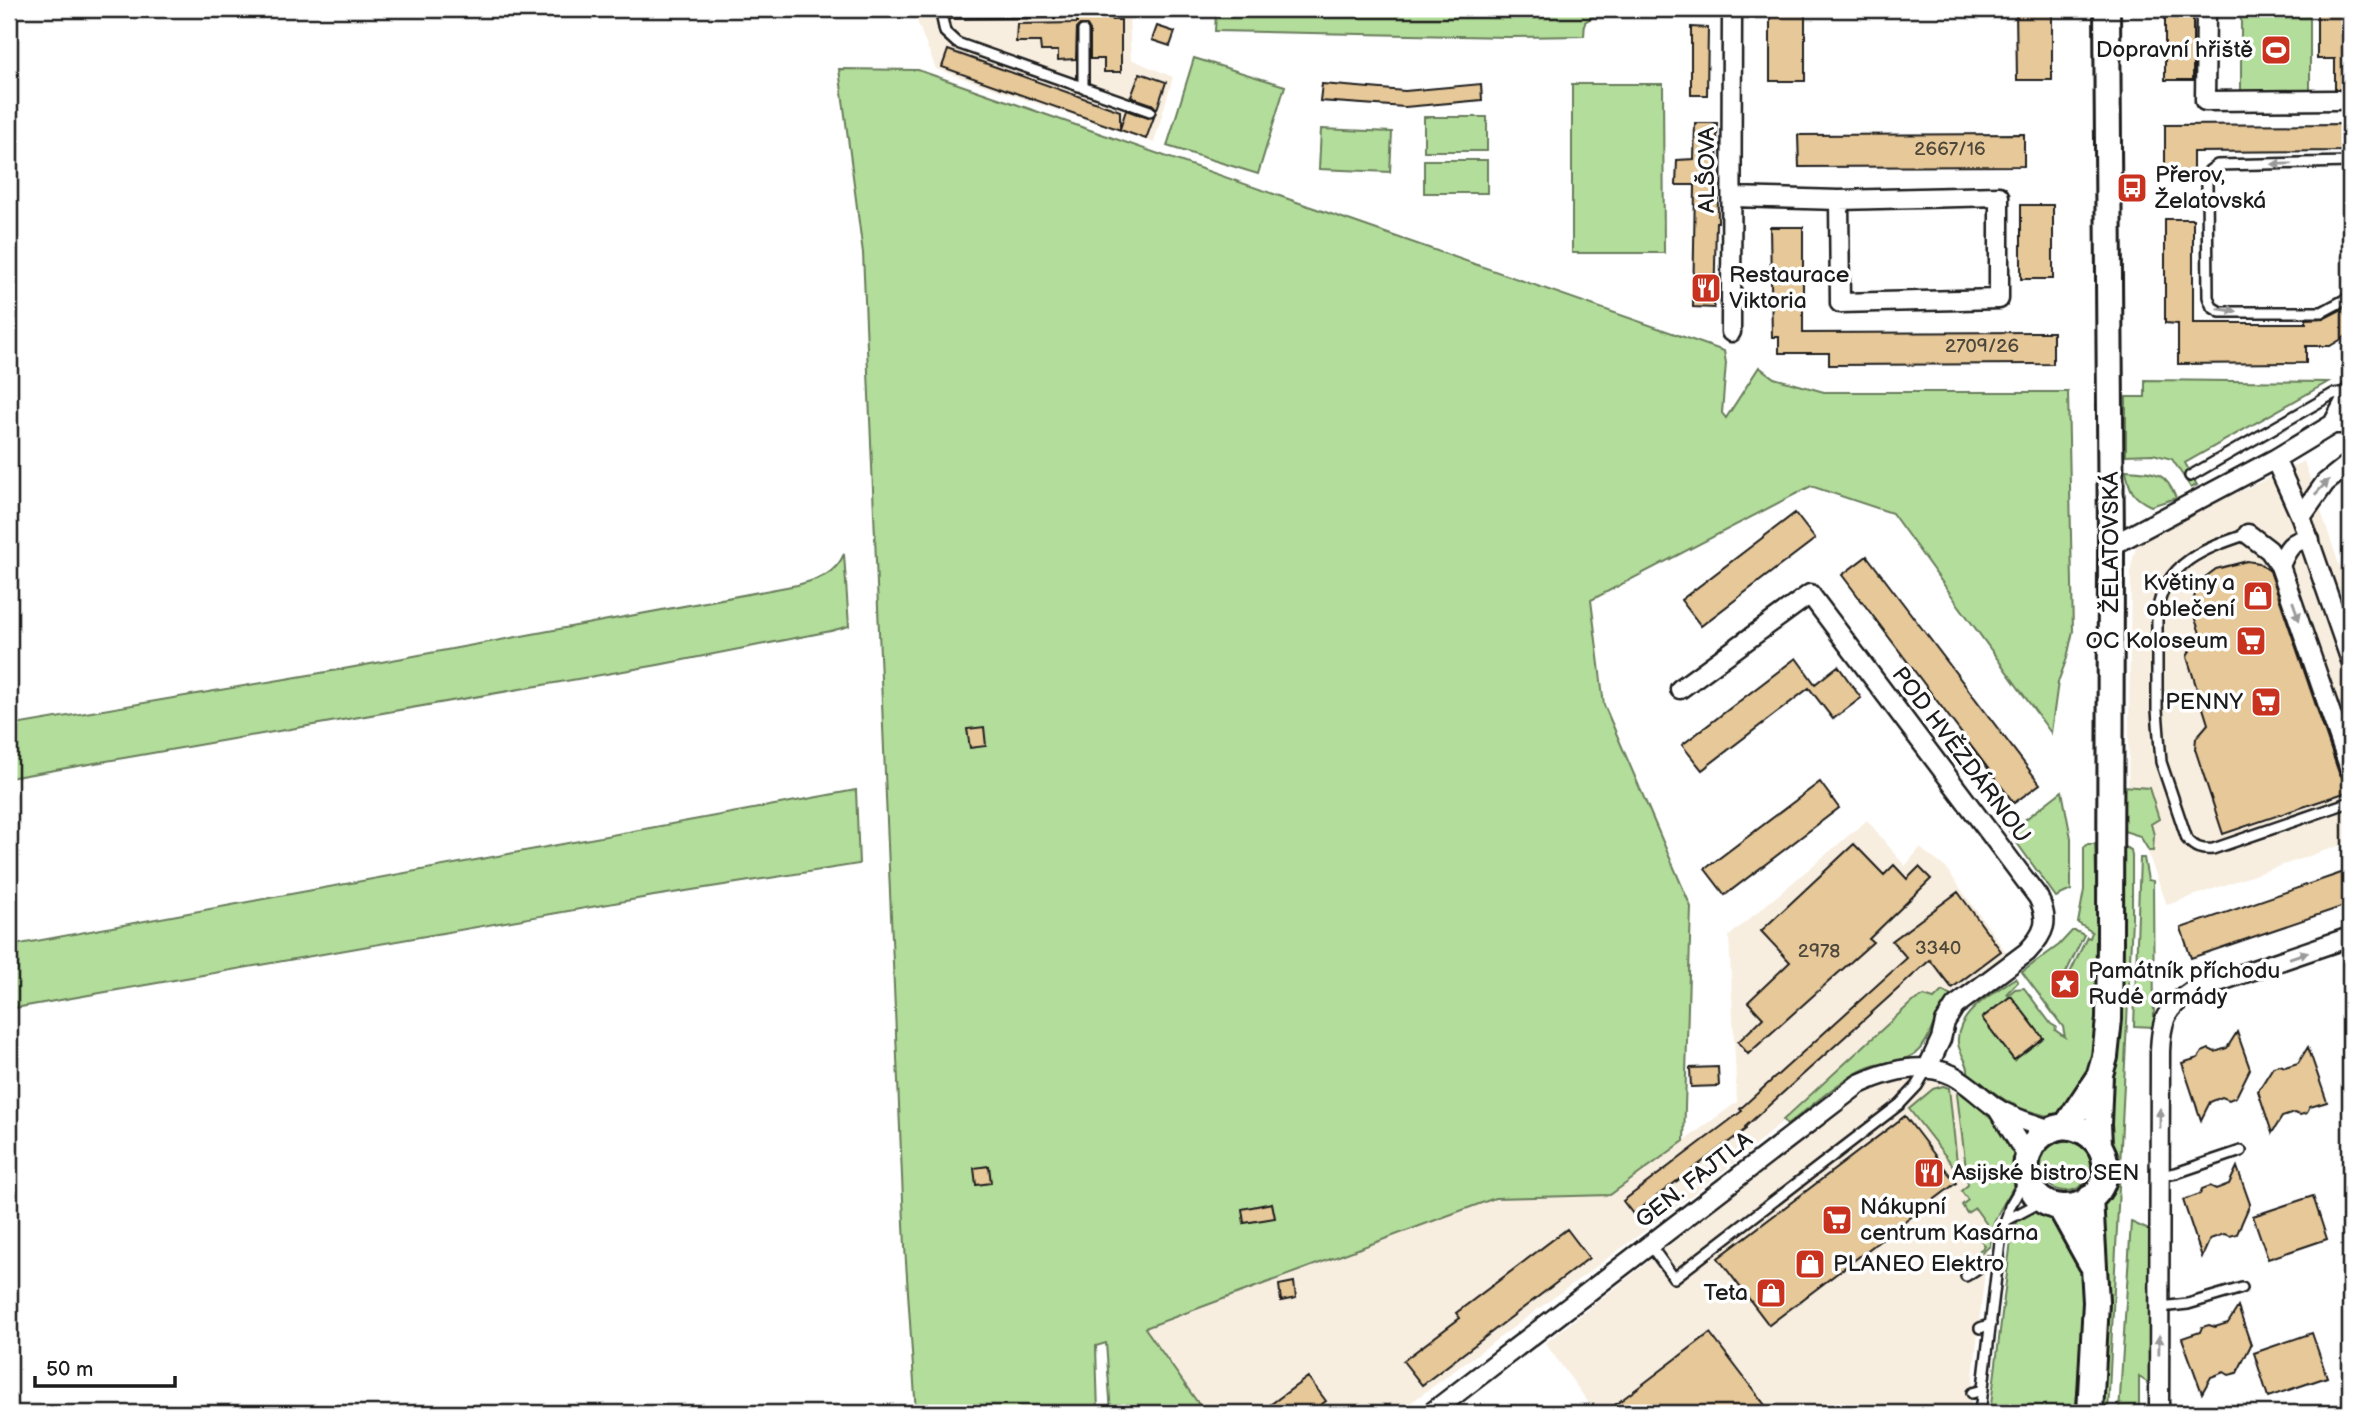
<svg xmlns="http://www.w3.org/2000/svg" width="2359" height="1422" viewBox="0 0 2359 1422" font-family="'Balsamiq Sans',sans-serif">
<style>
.built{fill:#f8eee0}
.green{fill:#b3dd9a;stroke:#687c5b;stroke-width:2;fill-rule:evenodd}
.building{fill:#e6c899;stroke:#1c1c1c;stroke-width:2}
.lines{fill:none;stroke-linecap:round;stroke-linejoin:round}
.service-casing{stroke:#1c1c1c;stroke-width:14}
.minor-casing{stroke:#1c1c1c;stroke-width:23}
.secondary-casing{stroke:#1c1c1c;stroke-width:30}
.service{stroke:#fff;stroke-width:9}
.minor{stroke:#fff;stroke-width:18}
.secondary{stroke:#fff;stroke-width:24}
.oneway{fill:#999}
.labels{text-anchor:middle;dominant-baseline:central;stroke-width:7;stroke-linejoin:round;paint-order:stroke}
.number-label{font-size:19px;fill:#4e473b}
.poi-label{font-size:23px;fill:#1c1c1c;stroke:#fff;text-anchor:start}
.street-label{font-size:23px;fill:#1c1c1c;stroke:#fff}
</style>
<rect width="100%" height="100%" fill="#fff"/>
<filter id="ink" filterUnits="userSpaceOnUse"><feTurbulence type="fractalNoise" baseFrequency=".0143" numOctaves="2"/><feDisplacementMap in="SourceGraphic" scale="14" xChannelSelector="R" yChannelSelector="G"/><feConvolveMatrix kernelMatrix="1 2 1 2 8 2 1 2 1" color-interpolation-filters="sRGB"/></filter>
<g filter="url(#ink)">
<path class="built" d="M912,9h217l2,50 42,18 -19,66 -218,-74z
M2304,461l46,136v245l-183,63 -39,-106 3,-233 7,-26z
M1867,820l38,46 15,-18 26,20 61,85 -61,44h-26l-172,155 -110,84 -241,177h-192l-60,-84 350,-131 115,-3 127,-93 -8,-166z
M1912,1078l33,6 42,32 8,101 -7,28 -19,168h-373l-51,-70 325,-256z"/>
<path class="green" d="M1226,9h379l-20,13 -1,14 -76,1 -293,-6 1,-19h11z
M2241,9h69v81l-69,1z
M1194,58l91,28 -27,88 -91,-28z
M839,69l79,1 806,281 2,12 -4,50 4,5 33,-51 15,11 50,14h244l5,239 -6,27 -9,24 -7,51 -159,-220 -81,-27 -220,114 13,105 87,202 -7,234 -74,54 -115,3 -350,130 60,85h-94l-5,-70 -10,3 2,67h-182l-11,-166 -42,-994z
M1572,84h91l1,169h-92z
M1424,117h63v34h-63z
M1321,129l71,3 -2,40 -71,-3z
M1424,160h63v33h-63z
M2145,380l183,2 -143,81 12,22 -6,3 -19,-29 -19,-5 -27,1v-58h19z
M2126,470c27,2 39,0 50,28l-25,8c-18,-8 -22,-16 -25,-36z
M844,554l5,72 -18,5 -173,34 -649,113v-52l329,-56 459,-85c21,-6 38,-10 47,-31z
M2122,786l27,2 10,31 -8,5 3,11 -1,16h-4l-9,-15 -16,-5z
M856,790l3,74 -205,32 -645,113v-63z
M2062,791l9,47v52l-15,7 -47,-65z
M2087,844h8l3,88 -1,84 -1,22 -9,39 -22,34 -14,6 -29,-8 -17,-9 -37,-26c2,-11 -9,-20 -10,-31 -3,-30 37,-51 57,-65l3,4 -11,11 1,2 7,-6 9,-1 27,36 5,3 -1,3 10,7 -2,-10 -41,-55 37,-27 13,-14h4l8,4 -20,42 -4,-2 -1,3 11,5 1,-3 -3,-3 19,-40 3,1 2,-6 -14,-9 6,-33v-43zM2011,996l32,42 -29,22 -32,-42z
M2124,847l7,3 1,6v63l-24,494h-6l8,-109 -7,-90 1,-9 9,-18 5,-19 -1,-10 -8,-25 1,-27 11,-78z
M2140,858h4l4,22 5,1 1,146 -20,-1z
M1942,991l9,5c-20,18 -17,41 -33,55 -12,12 -36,10 -51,17 -28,12 -56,39 -80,57l-4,-5 129,-118 12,-6 10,3z
M1943,1086l6,2 9,84 -49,-63 24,-20z
M1958,1091c28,20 70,56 56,94 -6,14 -16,25 -21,40 -2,6 -2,14 -3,21l-20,17 -3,-2 18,-15 -8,-11 11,-9 -13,-18 -8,5 -5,-8 6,-5 -7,-9 7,-6 -11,-91z
M2041 1166a25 25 0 1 1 50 0a25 25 0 1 1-50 0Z
M2037,1210l12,2c10,16 24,33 30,51 12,31 -1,115 -4,150h-85l22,-181 7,-13z
M2131,1222l20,9 -1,153 -11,-7v36h-20z"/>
<path class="building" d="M1077,9h35v11h9v52h-17v-13h-14v-28l-4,-6h-6l-3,3 -1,31 -18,1v-9h-17l-1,-9h-24l1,-18 60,-1z
M1770,9h35v72h-35z
M2016,9h36v71h-35z
M2165,9h28v71h-28z
M2317,9h33v87l-7,-6 -8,-1v-30h-18z
M1157,26l18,6 -5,14 -18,-6z
M1691,27l17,1 -1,67h-16z
M948,50l172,61v18l6,-19 22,8 6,-1 -8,22 -204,-72z
M1140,73l26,9 -9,27 -5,-5 -21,-7z
M1322,84l83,7 76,-7 1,16 -77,7 -85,-6z
M1695,123h22l1,99h-2l-2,86 -21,-1 2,-122h-19l1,-25 17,-1z
M2350,124v27l-157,1v23l-28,1v-51z
M2024,134v32l-225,1 -1,-32z
M2021,205h32v74h-32z
M2165,219h28v104h113v-4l19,-1 25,-13v29l-20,12h-24v17l-128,1v-40l-13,-1z
M1770,227h33v106l250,-1v32l-224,1v-12h-50v-16h-7z
M1795,513l20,26 -114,87 -20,-26z
M1867,556l173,228 -26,19 -172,-228z
M2247,561l12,2 11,8 69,202 4,5 7,2v11l-127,43 -28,-85 1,-11 12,-14 -21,-67 5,-11 9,-10 -6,-17 -2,-16 3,-13 8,-12 12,-9z
M1796,658l19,26 23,-18 23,32 -28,21 -24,-31 -107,82 -20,-25z
M984,727l2,19 -16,2 -3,-19z
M1820,782l19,26 -114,87 -20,-26z
M1854,844l30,31 10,-10 13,14 12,-12 12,12 -62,60 4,3 -125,112 -10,-12 25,-24 -15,-16 42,-40 -29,-31z
M2350,870v34l-159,54 -10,-30z
M1958,892l43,59 -49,37 -22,-28 -185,167 1,2 -113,85 -10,-13 119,-90 -2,-2 167,-151 -15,-17z
M2011,996l32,42 -29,22 -32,-42z
M2237,1032l13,37 -14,28 -7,3 -7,-3 -12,5 -9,18 -19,-57 16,-5 4,-6 7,-3 6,3 12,-4z
M2308,1047l19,55 -17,5 -3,6 -7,2 -6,-2 -12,4 -10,16 -14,-42 15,-24 7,-2 5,2 13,-4z
M1718,1067l1,19 -28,1 -1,-19z
M1905,1116l51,67 -187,142 -51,-67z
M989,1166l2,17 -15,2 -2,-17z
M2237,1167l13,37 -13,30 -7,2 -6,-2 -14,5 -8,18 -19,-57 17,-6 2,-5 8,-3 6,3 13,-5z
M2313,1196l14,43 -59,20 -15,-43z
M1272,1203l3,15 -31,5 -2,-14z
M1567,1229l22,29 -167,127 -19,-24 57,-43 -4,-5z
M1294,1282l2,16 -15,3 -2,-16z
M2238,1307l13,38 -14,28 -8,2 -5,-3 -13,5 -9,16 -20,-55 18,-6 2,-5 7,-2 6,2 13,-4z
M1710,1333l61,80h-167l39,-29z
M2312,1333l15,44 -59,20 -14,-44z
M1308,1377l18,24 -16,12h-51z"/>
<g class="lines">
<g class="service-casing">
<path id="service" d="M940,9l5,23 12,11 193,68
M940,13l121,-1
M1083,31v57
M2350,162l-133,3 -8,6 -2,11 1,115 4,10 8,5h102l28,-15
M2190,476l143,-82 17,-2
M2248,534c-42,14 -84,28 -91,79v97l4,52 26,77c8,9 14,11 26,10l137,-47
M2160,1176l16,-3 65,-22
M2007,1220l32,-17
M1650,1245l24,33 226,-174 17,-18 10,-17
M1966,1276l23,-15h9
M2160,1307l28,-3 54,-16
M1980,1328l11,-4
M1972,1393l11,-3
M1980,1413l20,-171 10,-36 14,-24"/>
</g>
<g class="minor-casing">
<path id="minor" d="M2206,9l-1,92 133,-1
M1999,196v103l-159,4 -1,-103z
M1732,197l107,3
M1731,332l1,-323
M2333,424l17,-32
M2275,459l26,58 49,141
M2301,517l24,-34 25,-20
M2248,534l21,16 11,16
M2310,540c-18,-2 -24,11 -30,26l70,203
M2111,546l164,-87 58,-35h17
M1680,689l130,-95 228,303c12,24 7,36 -11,55l-72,54 -10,16 -4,17 -14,30
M1997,1108l30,48
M1431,1413l428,-329c28,-13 63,-23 93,-9 16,8 29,22 43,32 16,11 37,16 55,23
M2159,1413l1,-361c1,-31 5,-44 32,-61l158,-54"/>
</g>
<g class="secondary-casing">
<path id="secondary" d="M2066,1126c56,7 50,83 -3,81 -49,-2 -50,-76 3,-81l32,-48
M2099,1144l-1,-20 2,-50 5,-17 4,-38 1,-77 1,-396 -4,-537
M2060,1207l31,56
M2090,1413l6,-111 -6,-104"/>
</g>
<use href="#service" class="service"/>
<use href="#minor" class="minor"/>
<use href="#secondary" class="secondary"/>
</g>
<defs><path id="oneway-solid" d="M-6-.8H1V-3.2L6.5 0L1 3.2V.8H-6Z" transform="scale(1.75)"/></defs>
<g class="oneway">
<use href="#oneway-solid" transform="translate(2282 164) rotate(179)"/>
<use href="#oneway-solid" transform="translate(2227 310) rotate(8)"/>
<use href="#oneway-solid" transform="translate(2322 487) rotate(-47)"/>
<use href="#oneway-solid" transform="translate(2296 611) rotate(71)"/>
<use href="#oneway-solid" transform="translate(2299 955) rotate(-19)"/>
<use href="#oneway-solid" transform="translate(2160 1118) rotate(-90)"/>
<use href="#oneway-solid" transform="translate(2159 1345) rotate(-89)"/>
</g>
</g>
<defs>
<g id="stadium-square" transform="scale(1.575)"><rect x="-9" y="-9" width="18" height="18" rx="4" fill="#c8321e" stroke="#fff"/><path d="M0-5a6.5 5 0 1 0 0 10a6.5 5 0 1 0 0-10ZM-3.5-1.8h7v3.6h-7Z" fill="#fff"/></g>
<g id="bus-square" transform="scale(1.575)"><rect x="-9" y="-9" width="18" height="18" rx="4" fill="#c8321e" stroke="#fff"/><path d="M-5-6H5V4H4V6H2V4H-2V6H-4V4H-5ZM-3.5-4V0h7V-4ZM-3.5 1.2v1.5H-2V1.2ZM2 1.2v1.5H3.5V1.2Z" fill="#fff"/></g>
<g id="restaurant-square" transform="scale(1.575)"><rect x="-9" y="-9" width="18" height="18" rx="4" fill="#c8321e" stroke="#fff"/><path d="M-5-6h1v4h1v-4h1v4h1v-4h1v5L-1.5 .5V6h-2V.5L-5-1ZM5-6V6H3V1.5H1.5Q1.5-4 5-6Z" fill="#fff"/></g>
<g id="shop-square" transform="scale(1.575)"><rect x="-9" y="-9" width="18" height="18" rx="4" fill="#c8321e" stroke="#fff"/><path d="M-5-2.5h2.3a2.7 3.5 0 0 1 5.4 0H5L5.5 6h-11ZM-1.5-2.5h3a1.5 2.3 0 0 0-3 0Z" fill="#fff"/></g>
<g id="supermarket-square" transform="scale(1.575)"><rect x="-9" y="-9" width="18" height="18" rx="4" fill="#c8321e" stroke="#fff"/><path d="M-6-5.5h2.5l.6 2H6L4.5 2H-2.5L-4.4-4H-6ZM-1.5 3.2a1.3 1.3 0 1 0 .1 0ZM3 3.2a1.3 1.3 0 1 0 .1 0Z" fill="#fff"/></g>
<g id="sight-square" transform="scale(1.575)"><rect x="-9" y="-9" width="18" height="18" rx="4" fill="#c8321e" stroke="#fff"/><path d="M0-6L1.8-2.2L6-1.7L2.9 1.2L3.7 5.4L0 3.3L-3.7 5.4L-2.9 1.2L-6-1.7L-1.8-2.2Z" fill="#fff"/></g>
</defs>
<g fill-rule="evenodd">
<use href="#stadium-square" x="2276" y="50"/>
<use href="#bus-square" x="2132" y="188"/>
<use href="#restaurant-square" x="1706" y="288"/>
<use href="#shop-square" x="2258" y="596"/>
<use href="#supermarket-square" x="2251" y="641"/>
<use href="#supermarket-square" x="2266" y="702"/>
<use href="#sight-square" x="2065" y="984"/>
<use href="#restaurant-square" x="1929" y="1173"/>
<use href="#supermarket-square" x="1837" y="1220"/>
<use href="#shop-square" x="1810" y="1264"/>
<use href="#shop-square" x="1771" y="1293"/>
</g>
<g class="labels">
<g class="number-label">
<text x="1950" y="149">2667/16</text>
<text x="1982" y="346">2709/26</text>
<text x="1938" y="948">3340</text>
<text x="1819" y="951">2978</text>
</g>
<g class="poi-label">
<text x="2253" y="50" text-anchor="end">Dopravní hřiště</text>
<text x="2155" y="175">Přerov,<tspan x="2155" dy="26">Želatovská</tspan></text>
<text x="1729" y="275">Restaurace<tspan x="1729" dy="26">Viktoria</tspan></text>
<text x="2235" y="583" text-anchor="end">Květiny a<tspan x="2235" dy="26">oblečení</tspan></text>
<text x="2228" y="641" text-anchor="end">OC Koloseum</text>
<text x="2243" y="702" text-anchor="end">PENNY</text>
<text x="2088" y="971">Památník příchodu<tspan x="2088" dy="26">Rudé armády</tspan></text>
<text x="1952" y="1173">Asijské bistro SEN</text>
<text x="1860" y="1207">Nákupní<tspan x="1860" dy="26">centrum Kasárna</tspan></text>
<text x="1833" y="1264">PLANEO Elektro</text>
<text x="1748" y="1293" text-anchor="end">Teta</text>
</g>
<g class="street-label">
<text transform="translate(1707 170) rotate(-90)">ALŠOVA</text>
<text transform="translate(2111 542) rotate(-90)">ŽELATOVSKÁ</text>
<text transform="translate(1961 755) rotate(53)">POD HVĚZDÁRNOU</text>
<text transform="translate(1694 1180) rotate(-38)">GEN. FAJTLA</text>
</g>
</g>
<rect width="2359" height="1422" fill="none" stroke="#fff" stroke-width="35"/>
<rect x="18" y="18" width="2324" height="1387" fill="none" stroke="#1c1c1c" stroke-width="2.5" filter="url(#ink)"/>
<path d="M35 1376v10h140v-10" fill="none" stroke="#1c1c1c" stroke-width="3.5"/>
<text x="46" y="1376" font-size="21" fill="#1c1c1c" stroke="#ffffff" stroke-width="5" paint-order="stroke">50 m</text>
</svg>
